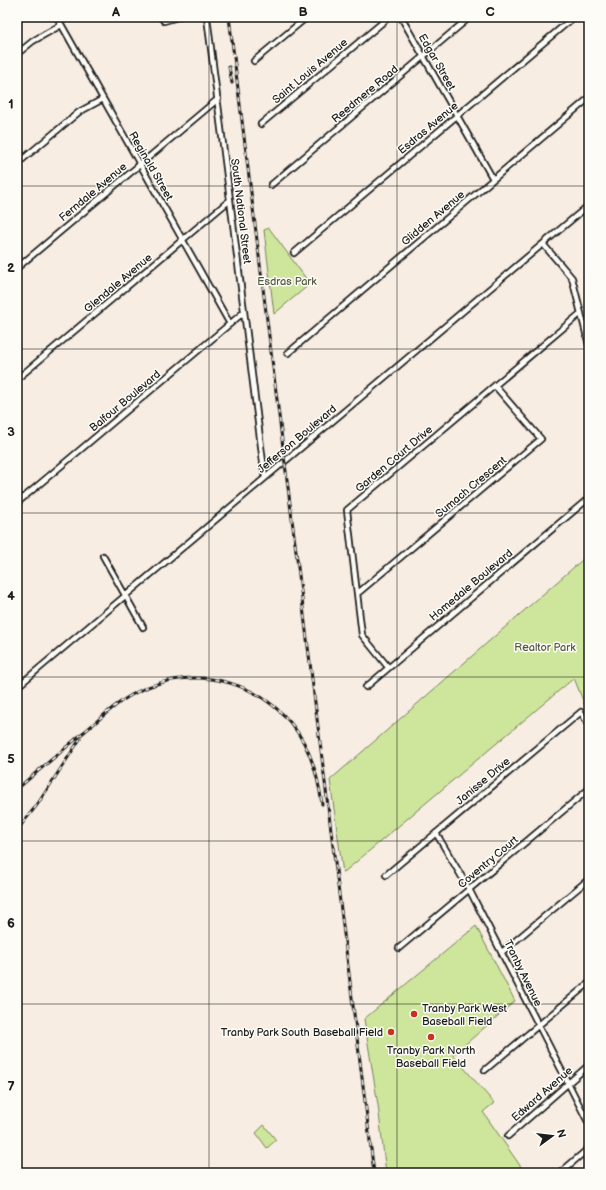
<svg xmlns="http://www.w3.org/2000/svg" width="606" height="1190" viewBox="0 0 606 1190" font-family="'Balsamiq Sans',sans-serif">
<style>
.green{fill:#cee69b;stroke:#75815c}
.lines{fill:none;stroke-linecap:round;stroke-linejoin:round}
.minor-casing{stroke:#1c1c1c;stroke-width:8}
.minor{stroke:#fdfcf7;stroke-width:4.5}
.rail-casing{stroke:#1c1c1c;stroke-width:3}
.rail{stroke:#fdfcf7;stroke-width:1.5;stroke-dasharray:4.5;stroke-linecap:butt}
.grid{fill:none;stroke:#1c1c1c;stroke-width:1;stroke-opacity:0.55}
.poi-dot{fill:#c8321e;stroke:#fdfcf7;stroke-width:1.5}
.labels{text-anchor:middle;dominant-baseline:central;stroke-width:3;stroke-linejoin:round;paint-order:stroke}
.street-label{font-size:11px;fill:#1c1c1c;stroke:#fdfcf7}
.park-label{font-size:11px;fill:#515942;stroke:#fdfcf7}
.poi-label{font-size:11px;fill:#1c1c1c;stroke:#fdfcf7;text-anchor:start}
.neatline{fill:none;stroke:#1c1c1c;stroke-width:1.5}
.grid-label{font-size:13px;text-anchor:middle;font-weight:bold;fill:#1c1c1c}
</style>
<rect width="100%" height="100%" fill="#f7ede2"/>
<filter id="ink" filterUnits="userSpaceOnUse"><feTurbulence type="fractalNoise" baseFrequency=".025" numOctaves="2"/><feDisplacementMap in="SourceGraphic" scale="8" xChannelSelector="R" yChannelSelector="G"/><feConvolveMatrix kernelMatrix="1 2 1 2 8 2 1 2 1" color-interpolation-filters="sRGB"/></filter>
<g filter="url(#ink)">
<path class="green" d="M269,228l41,56 -36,30 -10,-84z
M589,554v162l-15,-38 -231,195 -13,-93z
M476,926l39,75 -62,54 41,48 -11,9 38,55 -8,6h-127l-8,-68 -14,-86z
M264,1125l12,15 -9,8 -11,-15z"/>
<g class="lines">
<g class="minor-casing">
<path id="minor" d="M57,17l173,307
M161,17l3,4 14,-4
M207,17l58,461
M401,17l92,162
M17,54l16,-13 28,-16
M254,61l53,-44
M261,124l128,-107
M17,164l62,-52 24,-13
M271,185l199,-168
M543,244l29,34 17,67
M294,253l280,-236
M17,268l201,-169
M288,353l301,-255
M17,379l213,-179
M17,503l227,-191
M103,556l40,71
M358,593l183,-154 -46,-53
M388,667l-26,-32 -15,-125 234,-197
M17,687l572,-482
M366,687l223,-189
M436,833l33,56 120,235
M386,875l195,-163 8,13
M399,948l190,-159
M502,952l87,-73
M485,1070l104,-87
M508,1136l81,-71
M560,1173l29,-25"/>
</g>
<use href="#minor" class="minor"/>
<g class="rail-casing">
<path id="rail" d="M229,17l145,1156
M229,67l3,16
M17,789c22,-19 45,-38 67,-57 17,-14 33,-30 53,-40 60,-31 135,-9 167,51 10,19 15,40 18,61
M17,830l20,-25 43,-66"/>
</g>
<use href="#rail" class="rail"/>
</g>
</g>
<path class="grid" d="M209,17v1156M397,17v1156M17,186h572M17,349h572M17,513h572M17,677h572M17,841h572M17,1004h572"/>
<g class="poi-dot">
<circle cx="414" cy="1014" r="4"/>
<circle cx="391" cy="1032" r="4"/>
<circle cx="431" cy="1037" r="4"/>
</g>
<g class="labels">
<g class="street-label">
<text transform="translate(437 62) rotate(60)">Edgar Street</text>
<text transform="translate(310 71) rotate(-40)">Saint Louis Avenue</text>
<text transform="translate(365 94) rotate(-40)">Reedmere Road</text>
<text transform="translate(428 128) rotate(-40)">Esdras Avenue</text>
<text transform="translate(151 166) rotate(60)">Reginald Street</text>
<text transform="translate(93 192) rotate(-40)">Ferndale Avenue</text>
<text transform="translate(241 211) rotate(83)">South National Street</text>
<text transform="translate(433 218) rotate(-40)">Glidden Avenue</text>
<text transform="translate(118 283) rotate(-40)">Glendale Avenue</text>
<text transform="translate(125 401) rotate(-40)">Balfour Boulevard</text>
<text transform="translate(297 439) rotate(-40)">Jefferson Boulevard</text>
<text transform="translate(394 459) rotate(-40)">Garden Court Drive</text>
<text transform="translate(471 487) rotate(-40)">Sumach Crescent</text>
<text transform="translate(471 585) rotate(-40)">Homedale Boulevard</text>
<text transform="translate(483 781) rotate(-40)">Janisse Drive</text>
<text transform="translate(488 862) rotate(-40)">Coventry Court</text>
<text transform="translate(523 973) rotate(64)">Tranby Avenue</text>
<text transform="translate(542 1094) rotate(-41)">Edward Avenue</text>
</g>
<g class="park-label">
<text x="287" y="281">Esdras Park</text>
<text x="545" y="647">Realtor Park</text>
</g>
<g class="poi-label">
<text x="422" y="1008">Tranby Park West<tspan x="422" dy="13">Baseball Field</tspan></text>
<text x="383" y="1032" text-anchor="end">Tranby Park South Baseball Field</text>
<text x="431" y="1050" text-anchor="middle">Tranby Park North<tspan x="431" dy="13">Baseball Field</tspan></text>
</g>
</g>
<rect width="606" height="1190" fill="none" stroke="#fdfcf7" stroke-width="44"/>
<g transform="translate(552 1136) rotate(75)" stroke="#fdfcf7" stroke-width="3" paint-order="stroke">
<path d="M0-3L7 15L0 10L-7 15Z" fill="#1c1c1c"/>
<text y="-6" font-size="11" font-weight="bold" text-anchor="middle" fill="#1c1c1c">N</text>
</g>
<rect x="22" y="22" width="562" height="1146" class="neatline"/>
<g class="grid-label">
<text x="116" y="16">A</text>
<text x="303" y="16">B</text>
<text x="490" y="16">C</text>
<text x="11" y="108">1</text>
<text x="11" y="272">2</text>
<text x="11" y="436">3</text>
<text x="11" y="600">4</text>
<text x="11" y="763">5</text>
<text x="11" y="927">6</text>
<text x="11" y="1091">7</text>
</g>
</svg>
